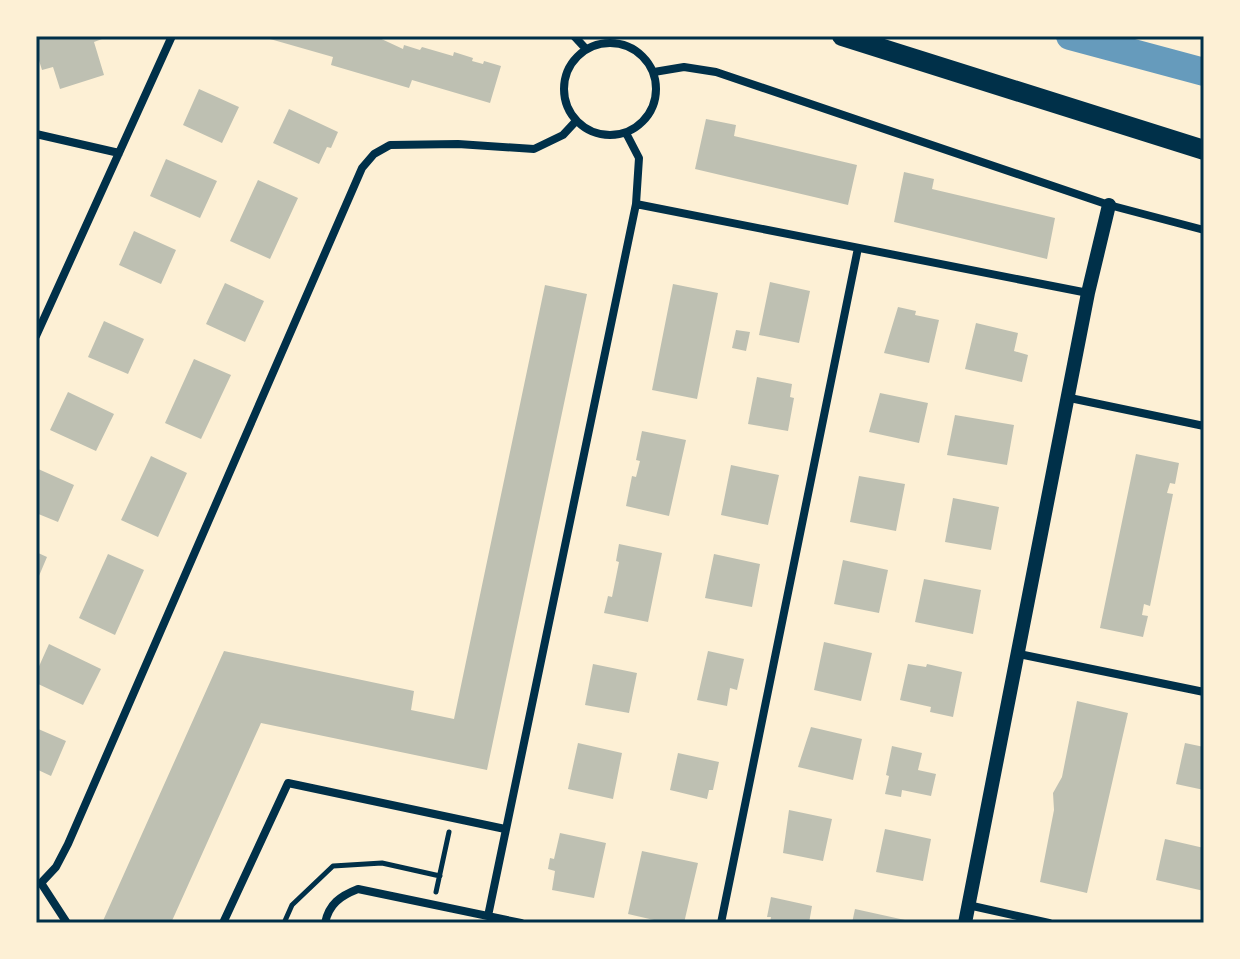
<svg xmlns="http://www.w3.org/2000/svg" width="1240" height="959" viewBox="0 0 1240 959" font-family="'Fira Sans',sans-serif">
<style>
.lines{fill:none;stroke-linecap:round;stroke-linejoin:round}
.canal{stroke:#669bbc;stroke-width:28}
.building{fill:#bec0b2}
.path{stroke:#003049;stroke-width:5}
.minor{stroke:#003049;stroke-width:8}
.tertiary{stroke:#003049;stroke-width:14}
.primary{stroke:#003049;stroke-width:20}
.neatline{fill:none;stroke:#003049;stroke-width:3}
</style>
<rect width="100%" height="100%" fill="#fdf0d5"/>
<g class="lines">
<path class="canal" d="M1070,36l134,36"/>
</g>
<path class="building" d="M36,36h74l-16,6 10,33 -44,14 -7,-22 -11,3 -6,-19z
M375,36l28,13 1,-4 16,5 2,-3 31,9 1,-4 19,6 -1,3 11,3 1,-3 17,5 -11,37 -78,-23 -3,8 -78,-23 2,-8 -70,-20z
M199,89l40,18 -17,36 -39,-18z
M289,109l49,23 -7,16 -4,-1 -8,17 -46,-21z
M706,119l30,6 -2,11 123,29 -9,40 -153,-36z
M166,159l51,22 -17,37 -50,-22z
M904,172l30,7 -2,10 123,29 -8,41 -153,-37z
M258,180l40,18 -28,61 -40,-18z
M134,231l42,19 -15,34 -42,-19z
M770,282l40,9 -11,52 -40,-8z
M225,283l39,18 -19,41 -39,-18z
M673,284l45,9 -21,106 -45,-9z
M545,285l42,9 -100,476 -226,-47 -90,200h-69l122,-272 190,40 -3,19 43,9z
M898,307l18,4 -1,4 24,5 -10,43 -45,-10z
M104,321l40,18 -16,35 -40,-17z
M976,323l42,10 -4,18 14,4 -6,27 -57,-13z
M736,330l14,2 -4,19 -14,-3z
M194,359l37,16 -30,64 -36,-16z
M757,377l35,7 -2,13 4,1 -6,33 -40,-7z
M68,392l46,22 -18,37 -46,-21z
M880,393l48,10 -9,40 -50,-11z
M955,415l59,10 -7,40 -60,-10z
M642,431l44,9 -17,76 -43,-10 6,-30 4,1 4,-16 -4,-1z
M1136,454l43,9 -4,21 -5,-1 -3,10 6,1 -23,112 -6,-2 -2,11 6,1 -5,21 -43,-9z
M151,456l36,17 -29,64 -37,-17z
M731,465l48,10 -11,50 -47,-10z
M36,468l38,17 -16,37 -22,-9z
M859,476l46,8 -9,47 -46,-9z
M953,498l46,9 -8,43 -46,-8z
M619,544l43,9 -14,69 -44,-9 4,-17 4,1 7,-35 -3,-1z
M36,552l11,5 -11,26z
M108,554l36,16 -29,65 -36,-17z
M714,554l46,10 -8,43 -47,-9z
M843,560l45,10 -9,43 -45,-9z
M924,579l57,11 -8,44 -58,-12z
M824,642l48,11 -11,48 -47,-11z
M49,644l52,25 -18,36 -47,-22v-10z
M708,651l36,8 -7,31 -7,-2 -3,18 -30,-6z
M593,664l44,9 -8,40 -44,-8z
M908,664l18,3 1,-3 35,8 -9,45 -23,-5 1,-5 -31,-7z
M1077,701l51,12 -41,180 -47,-11 14,-72 -1,-17 9,-16z
M811,727l51,12 -9,41 -55,-13z
M36,728l30,13 -15,35 -15,-7z
M578,743l44,10 -9,46 -45,-10z
M1185,743l19,4v43l-28,-6z
M892,746l30,7 -4,17 18,4 -5,22 -29,-6 -1,7 -16,-3 4,-18 -3,-1z
M678,753l41,9 -6,28h-4l-2,9 -37,-9z
M789,810l43,9 -9,42 -40,-8z
M885,829l46,10 -8,42 -47,-9z
M560,833l46,10 -12,55 -42,-8 3,-19 -7,-2 2,-11 4,1z
M1165,839l39,9v43l-48,-11z
M642,851l56,12 -14,60h-17l-39,-9z
M771,897l41,9 -3,17h-39l1,-6h-4z
M855,909l59,13 -1,1h-61z"/>
<g class="lines">
<path class="path" d="M436,892l13,-60
M284,923l8,-18 41,-39 49,-3 58,13"/>
<path class="minor" d="M574,36l12,13
M564 89a46 46 0 1 1 92 0a46 46 0 1 1-92 0Z
M654,72l30,-5 32,5 393,133 95,25
M36,134l83,19
M636,204l452,89
M36,336l136,-300
M1070,398l134,28
M1019,654l185,38
M41,883l15,-16 12,-23 294,-676 12,-14 16,-9 68,-1 76,5 29,-14 13,-14
M37,884l4,-1 26,40
M968,905l81,18
M488,916l148,-712 3,-46 -13,-25
M223,923l65,-140 217,46
M325,923c4,-19 15,-27 33,-34l163,34
M721,923l137,-675"/>
<path class="tertiary" d="M965,923l123,-630 21,-88"/>
<path class="primary" d="M842,36l362,114"/>
</g>
<rect width="1240" height="959" fill="none" stroke="#fdf0d5" stroke-width="76"/>
<rect x="38" y="38" width="1164" height="883" class="neatline"/>
</svg>
